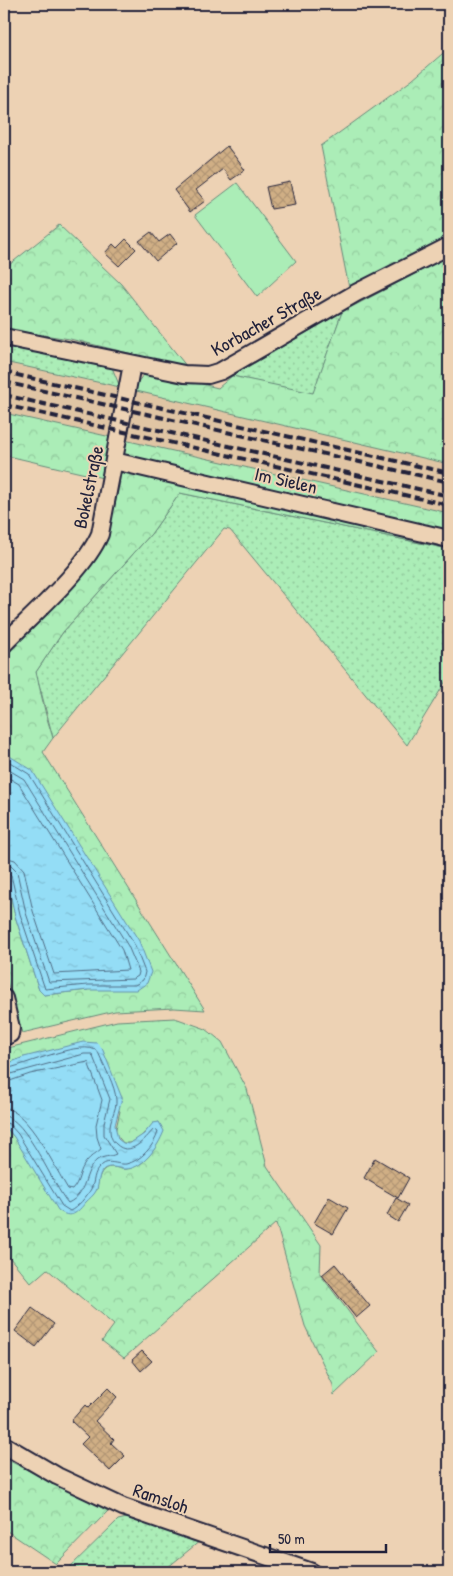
<svg xmlns="http://www.w3.org/2000/svg" width="453" height="1576" viewBox="0 0 453 1576" font-family="'Patrick Hand',sans-serif">
<style>
.built{fill:#e0c5a4}
.green{fill:url(#green-dots);stroke:#668879}
.forest{fill:url(#forest-crowns);stroke:#668879}
.pitch{fill:#abedb7;stroke:#668879}
.water{fill:url(#water-ripples);stroke:#6692ab}
.lines{fill:none;stroke-linecap:round;stroke-linejoin:round}
.shore{stroke:#506d86;stroke-width:1}
.building{fill:url(#building-cross-hatch);stroke:#22223b}
.minor-casing{stroke:#22223b;stroke-width:20}
.minor{stroke:#edd2b4;stroke-width:16}
.rail{stroke:#22223b;stroke-width:4;stroke-dasharray:8 4;stroke-linecap:butt}
.labels{text-anchor:middle;dominant-baseline:central;stroke-width:4;stroke-linejoin:round;paint-order:stroke}
.street-label{font-size:19px;fill:#22223b;stroke:#edd2b4}
</style>
<defs>
<pattern id="green-dots" width="8" height="8" patternUnits="userSpaceOnUse" patternTransform="scale(1.25)"><rect width="8" height="8" fill="#abedb7"/><path d="M2 2h.1M6 6h.1" fill="none" stroke="#93cb9e" stroke-width="1.8" stroke-linecap="round"/></pattern>
<pattern id="forest-crowns" width="20" height="18" patternUnits="userSpaceOnUse" patternTransform="scale(1.25)"><rect width="20" height="18" fill="#abedb7"/><path d="M2 6a3 3 0 1 1 6 0M12 15a3 3 0 1 1 6 0" fill="none" stroke="#93cb9e"/></pattern>
<pattern id="water-ripples" width="26" height="14" patternUnits="userSpaceOnUse" patternTransform="scale(1.25)"><rect width="26" height="14" fill="#94ddf6"/><path d="M2 4q2-2 4 0t4 0M15 11q2-2 4 0t4 0" fill="none" stroke="#7fbdd4"/></pattern>
<pattern id="building-cross-hatch" width="8" height="8" patternUnits="userSpaceOnUse" patternTransform="scale(1.25)"><rect width="8" height="8" fill="#d0af85"/><path d="M0 0l8 8M0 8l8-8" fill="none" stroke="#b29674"/></pattern>
</defs>
<rect width="100%" height="100%" fill="#edd2b4"/>
<filter id="ink" filterUnits="userSpaceOnUse"><feTurbulence type="fractalNoise" baseFrequency=".02" numOctaves="2"/><feDisplacementMap in="SourceGraphic" scale="10" xChannelSelector="R" yChannelSelector="G"/><feConvolveMatrix kernelMatrix="1 2 1 2 8 2 1 2 1" color-interpolation-filters="sRGB"/></filter>
<g filter="url(#ink)">
<path class="built" d="M4,362l116,25 329,77v49l-445,-100z"/>
<path class="green" d="M342,312l-29,82 -81,-18z
M4,346l107,19 9,22 -116,-25z
M180,493l269,56v127l-42,69 -177,-215 -6,-1 -171,209 -17,-66 27,-40 88,-98z
M127,1518l73,23 -38,31h-97l53,-52z"/>
<path class="forest" d="M449,48v188l-100,52 -28,-142 91,-66z
M59,225l62,59 66,83 -117,-28 -66,-10v-60z
M449,256v208l-317,-74 11,-15 15,-2 60,15 14,-12 81,17 29,-81z
M4,413l445,100v36l-269,-56 -29,41 -88,98 -27,40 10,43 7,23 -10,14 162,258 -31,-2 -59,3 -93,22 -18,-62v-106l11,51 24,74 5,5 44,-5 -80,-235 -4,1v-101l80,-82 24,-38 12,-53 -116,-27z
M175,1018l31,11 16,13 25,47 20,77 54,79 -1,29 59,78 -45,43 -1,-10 -28,-59 -29,-103 -152,135 -22,-17 12,-16 -67,-56 -16,14 -27,-32v-126l10,12 83,53c1,-10 3,-24 16,-23 4,0 9,3 12,2 19,-1 33,-22 38,-38l-4,-9c-14,5 -19,23 -36,21l-8,-10 5,-22 -96,-54 -20,8v-16l113,-28z
M4,1458l104,53 -52,53 -52,-35z"/>
<path class="pitch" d="M237,183l59,78 -39,36 -62,-82z"/>
<path class="water" d="M8,755l24,15 107,171 12,31 -4,11 -10,7h-49l-44,5 -5,-5 -24,-74 -11,-51v-109z
M83,1042l14,1 5,5 20,50 -7,27 3,14 5,4 6,1 15,-10 9,-11 6,-1 5,9c-6,16 -22,40 -41,38 -6,-1 -13,-4 -19,0 -7,6 -4,15 -8,22 -2,4 -7,8 -10,11 -9,11 -15,18 -28,8l-44,-73 -10,-12v-60l20,-8z"/>
<g class="lines">
<path class="shore" d="M4,761h4l21,13 105,170 11,28 -2,8 -8,5h-47l-43,4 -25,-75 -9,-39 -7,-4
M4,767l20,12 104,167 11,26 -1,4 -5,3 -84,3 -23,-69 -9,-41 -6,-6 -7,-1
M4,775l15,9 103,166 6,20 -74,4 -21,-63 -9,-41 -9,-10 -11,-3
M4,1069c19,-2 80,-32 94,-17 5,12 18,35 18,48 1,10 -7,19 -6,30 0,5 2,11 6,14 14,14 29,-5 38,-15l4,3c-4,14 -17,29 -32,32 -10,1 -18,-6 -26,3 -7,6 -5,14 -9,22 -4,7 -14,19 -21,22l-8,-5 -44,-72 -9,-10 -5,-2
M4,1076l80,-22h8l18,45 -6,24v12l12,19c-6,3 -13,2 -19,6 -14,11 -9,34 -29,43 -15,-17 -42,-86 -64,-87
M4,1083l26,-9 58,-12 14,38 -6,25 1,12 4,12c-6,5 -12,8 -17,16 -6,10 -4,16 -12,25l-4,-1c-12,-19 -40,-80 -64,-81"/>
</g>
<path class="building" d="M227,146l18,24 -14,10 -8,-11 -27,21 9,11 -15,11 -16,-22z
M290,182l5,23 -24,4 -5,-22z
M151,232l8,10 11,-8 7,9 -21,18 -17,-20z
M126,239l10,10 -17,17 -14,-13 8,-9 4,4z
M375,1158l34,20 -11,20 -34,-20z
M329,1197l19,11 -15,26 -19,-11z
M396,1198l12,7 -10,17 -11,-7z
M335,1264l35,42 -14,12 -34,-43z
M32,1308l22,16 -18,23 -21,-16z
M142,1351l10,10 -11,10 -9,-11z
M108,1388l9,9 -22,24 19,18 -3,4 14,13 -15,15 -29,-27 7,-7 -17,-16 14,-16 3,3z"/>
<g class="lines">
<g class="minor-casing">
<path id="minor" d="M4,337l180,37 24,1 13,-4 135,-78 93,-47
M114,461l335,78
M4,644c28,-29 80,-73 96,-110l32,-170
M4,998l7,30 -1,6 -6,3
M4,1445l53,31 66,31 189,65"/>
</g>
<use href="#minor" class="minor"/>
<path class="rail" d="M4,372l445,101
M4,382l445,100
M4,395l445,101
M4,405l445,100"/>
</g>
</g>
<g class="labels">
<g class="street-label">
<text transform="translate(266 321) rotate(-29)">Korbacher Straße</text>
<text transform="translate(286 480) rotate(13)">Im Sielen</text>
<text transform="translate(88 487) rotate(-78)">Bokelstraße</text>
<text transform="translate(161 1498) rotate(19)">Ramsloh</text>
</g>
</g>
<rect width="453" height="1576" fill="none" stroke="#edd2b4" stroke-width="20"/>
<rect x="10" y="10" width="433" height="1556" fill="none" stroke="#22223b" stroke-width="2" filter="url(#ink)"/>
<path d="M270 1544v8h116v-8" fill="none" stroke="#22223b" stroke-width="2.5"/>
<text x="278" y="1544" font-size="15" fill="#22223b" stroke="#edd2b4" stroke-width="4" paint-order="stroke">50 m</text>
</svg>
